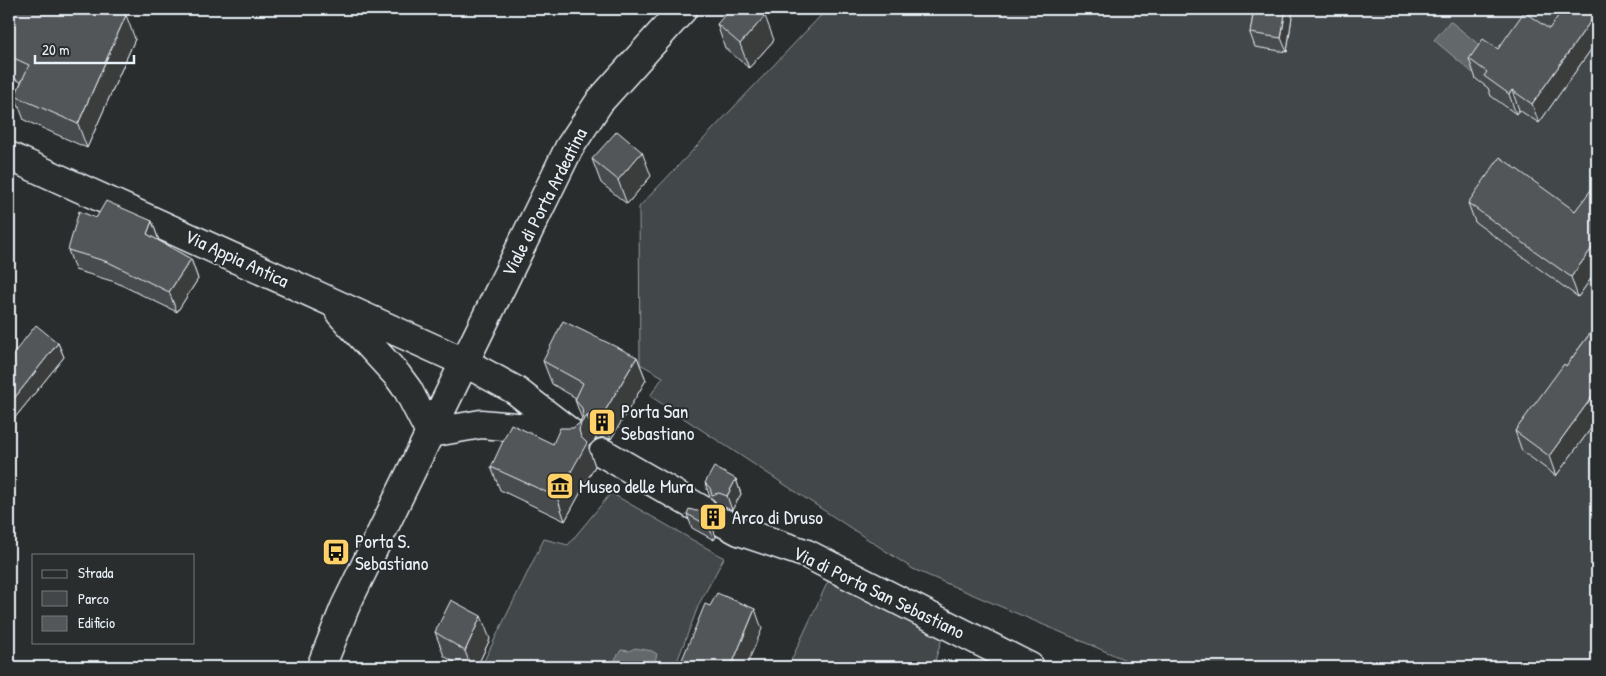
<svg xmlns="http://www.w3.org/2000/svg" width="1606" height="676" viewBox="0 0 1606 676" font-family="'Patrick Hand',sans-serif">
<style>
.green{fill:#424648;stroke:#959ca0}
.water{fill:#63686b;stroke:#989fa3}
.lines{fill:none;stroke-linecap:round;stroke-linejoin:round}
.minor-casing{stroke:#e8f1f8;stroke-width:31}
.minor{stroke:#2a2d2e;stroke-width:28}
.wall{fill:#474b4d;stroke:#e8f1f8}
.shaded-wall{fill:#3a3d3e;stroke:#e8f1f8}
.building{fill:#535759;stroke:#e8f1f8}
.labels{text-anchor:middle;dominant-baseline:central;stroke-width:4;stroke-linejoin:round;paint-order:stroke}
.street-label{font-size:19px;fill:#e8f1f8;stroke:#2a2d2e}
.poi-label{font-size:19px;fill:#e8f1f8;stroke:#2a2d2e;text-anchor:start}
</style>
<rect width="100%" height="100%" fill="#2a2d2e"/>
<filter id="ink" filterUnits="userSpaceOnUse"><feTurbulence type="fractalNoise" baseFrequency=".02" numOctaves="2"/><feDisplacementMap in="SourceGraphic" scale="10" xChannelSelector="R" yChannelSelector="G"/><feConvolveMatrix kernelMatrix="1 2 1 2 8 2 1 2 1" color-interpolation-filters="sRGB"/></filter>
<g filter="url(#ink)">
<path class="green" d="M827,9h770v658h-455l-229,-98 -263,-173 13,-19 -23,-13 -1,-157z
M611,493l113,65 -25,46 -24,63h-194l63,-128 24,6z
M830,577l114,55 -11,35h-145z"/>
<path class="water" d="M1450,21l39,32 -16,20 -39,-33z
M635,648l17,3 5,3 -3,11 -44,2 11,-17 8,1z"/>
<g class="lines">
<g class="minor-casing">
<path id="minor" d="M9,156l455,206 51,28 61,47
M340,313l57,62 11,15 22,43
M430,433l51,-9 47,4 43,8
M603,453l99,57
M724,523l15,8 68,23 223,113
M321,667l24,-60 224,-459 31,-47 83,-92"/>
</g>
<use href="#minor" class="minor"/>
</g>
<path class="wall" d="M9,9h104l22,30 -48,109 -63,-28 -9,-24 6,-14 -10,-5 -2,-6z
M1254,9h39l-6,43 -32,-5 -5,-14z
M1597,12v29l-58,82 -20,-13 -3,4 -25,-18 -3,-8 -12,-9 -7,-20 29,-10 51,-20z
M717,24l57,16 -25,28 -24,-20z
M592,159l59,17 -24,28 -26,-21z
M1597,188v82l-19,27 -103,-75 -7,-19 107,8z
M96,218l56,3 7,20 32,18 7,20 -21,33 -62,-30 -40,-12 -7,-20z
M1597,324v96l-41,56 -34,-25 -7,-20 51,-65z
M58,343l6,14 -51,63 -4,-3v-58z
M637,357l9,23 -35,59 -8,-2 -7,2 -7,7v3l6,17 -30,55 -65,-31 -9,-23 62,-23 27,-21 2,-4 -7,-19 1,-2 -24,-14 -9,-23z
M736,479l5,15 -9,16 -8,-3 -7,2 -2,-8 -5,-4 -5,-14z
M687,514l19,4 10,19 -2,3 -22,-12z
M435,632l55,7 -13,28h-15l-18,-11z"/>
<path class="shaded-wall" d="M1286,9h7l-6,43 -6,-14z
M1597,12v29l-58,82 -7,-19z
M126,15l9,24 -48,109 -9,-24z
M765,16l9,24 -25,28 -9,-24z
M1512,90l7,20 -3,4 -7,-20z
M642,152l9,24 -24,28 -9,-24z
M152,221l7,20 -12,-7z
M1595,244l2,5v21l-19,27 -7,-20z
M191,259l7,20 -21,33 -8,-20z
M58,343l6,14 -51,63 -4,-11v-4z
M637,357l9,23 -35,59 -9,-23z
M1597,390v30l-41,56 -7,-20z
M587,416l9,23 -7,7v3l6,17 -30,55 -8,-24 22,-67 2,-7z
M736,479l5,15 -9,16 -5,-14z
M703,510l6,16 2,-4 5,15 -2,3z
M755,609l7,20 -16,38h-15z
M481,616l9,23 -13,28h-6l-6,-16z"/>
<path class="building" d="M9,9h103l14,6 -48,109 -63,-28 14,-31 -20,-9z
M730,9h27l8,7 -25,28 -23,-20z
M1254,9h32l-5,29 -31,-5z
M1563,9h30l4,3 -65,92 -20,-14 -3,4 -25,-18 3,-4 -18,-13 14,-20 15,10 26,-37 25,17z
M617,131l25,21 -24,28 -26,-21z
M1500,157l75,54 19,-25 3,2v57l-2,-1 -24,33 -103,-74z
M106,201l46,20 -5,13 44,25 -22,33 -61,-30 -40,-12 11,-39 17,7z
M563,321l74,36 -35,59 -7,-2 -8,2 -6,7 -2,7 2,7 6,6 -30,54 -66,-30 20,-43 42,20 7,-16h13l7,-5 3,-7 -1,-8 -7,-8 8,-17 -40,-22z
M1597,324v66l-48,66 -34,-25 49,-67 2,2z
M36,325l22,18 -49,62v-46z
M714,467l22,12 -9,17 -8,-3 -7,2 -2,-7 -5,-5z
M689,509l7,2 7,-1 3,7 5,5 -2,4 -22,-12z
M717,593l38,16 -24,58h-52l26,-63 5,2z
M451,600l30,16 -16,35 -30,-19z"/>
</g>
<defs>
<g id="building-square" transform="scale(1.4375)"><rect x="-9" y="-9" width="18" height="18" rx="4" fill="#ffd166" stroke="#2a2d2e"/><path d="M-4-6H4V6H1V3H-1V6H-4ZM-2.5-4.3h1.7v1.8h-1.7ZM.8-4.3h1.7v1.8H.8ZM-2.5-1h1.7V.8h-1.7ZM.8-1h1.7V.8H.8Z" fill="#111"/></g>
<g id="museum-square" transform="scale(1.4375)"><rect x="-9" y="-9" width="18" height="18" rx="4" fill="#ffd166" stroke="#2a2d2e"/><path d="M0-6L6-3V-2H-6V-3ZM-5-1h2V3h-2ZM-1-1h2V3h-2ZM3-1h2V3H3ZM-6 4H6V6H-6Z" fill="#111"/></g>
<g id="bus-square" transform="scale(1.4375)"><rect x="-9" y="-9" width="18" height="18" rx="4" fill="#ffd166" stroke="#2a2d2e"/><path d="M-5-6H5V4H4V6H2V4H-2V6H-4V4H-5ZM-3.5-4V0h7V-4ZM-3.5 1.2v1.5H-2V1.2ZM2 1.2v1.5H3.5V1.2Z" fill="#111"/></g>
</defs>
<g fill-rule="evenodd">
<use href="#building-square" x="602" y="422"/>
<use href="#museum-square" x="560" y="486"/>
<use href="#building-square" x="713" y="517"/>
<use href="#bus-square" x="336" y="552"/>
</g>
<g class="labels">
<g class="street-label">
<text transform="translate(544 202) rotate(-63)">Viale di Porta Ardeatina</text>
<text transform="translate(237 258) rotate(25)">Via Appia Antica</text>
<text transform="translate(879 592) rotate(26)">Via di Porta San Sebastiano</text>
</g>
<g class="poi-label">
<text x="621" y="411">Porta San<tspan x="621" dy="22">Sebastiano</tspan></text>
<text x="579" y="486">Museo delle Mura</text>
<text x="732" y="517">Arco di Druso</text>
<text x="355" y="541">Porta S.<tspan x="355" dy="22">Sebastiano</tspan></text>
</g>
</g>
<rect width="1606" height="676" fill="none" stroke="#2a2d2e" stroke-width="30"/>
<rect x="15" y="15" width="1576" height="646" fill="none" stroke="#e8f1f8" stroke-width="2" filter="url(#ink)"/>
<rect x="32" y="554" width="162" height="90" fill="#2a2d2e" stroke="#767b7f"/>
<rect x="42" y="570" width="25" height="8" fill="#2a2d2e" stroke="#767b7f"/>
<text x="78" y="578" font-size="15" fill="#e8f1f8">Strada</text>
<rect x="42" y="591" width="25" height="15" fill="#424648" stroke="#767b7f"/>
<text x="78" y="604" font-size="15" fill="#e8f1f8">Parco</text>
<rect x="42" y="616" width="25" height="15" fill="#535759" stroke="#767b7f"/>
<text x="78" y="628" font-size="15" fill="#e8f1f8">Edificio</text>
<path d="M35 55v8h99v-8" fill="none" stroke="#e8f1f8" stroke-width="2.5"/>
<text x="42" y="55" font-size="15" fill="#e8f1f8" stroke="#2a2d2e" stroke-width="4" paint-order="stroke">20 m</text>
</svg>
